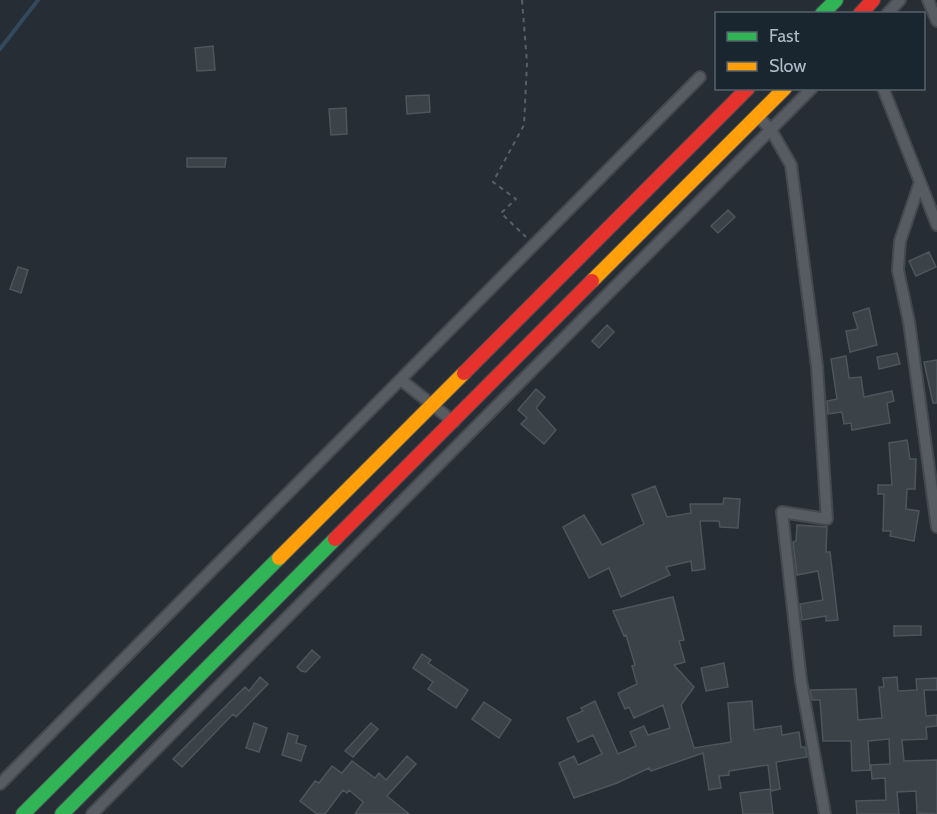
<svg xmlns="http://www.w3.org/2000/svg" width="937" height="814" viewBox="0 0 937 814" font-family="Cabin,sans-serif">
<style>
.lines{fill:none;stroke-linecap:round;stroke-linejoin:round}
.stream{stroke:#32495e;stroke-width:4}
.building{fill:#3b4248;stroke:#4e555c;stroke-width:1.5}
.street-casing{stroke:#44494f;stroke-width:14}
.fast-casing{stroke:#44494f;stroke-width:16}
.slow-casing{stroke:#44494f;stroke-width:16}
.jam-casing{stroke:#44494f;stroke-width:16}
.path{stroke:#596065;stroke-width:2;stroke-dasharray:4.5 4.5;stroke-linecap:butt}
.street{stroke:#565c62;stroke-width:10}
.fast{stroke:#30b455;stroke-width:14}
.slow{stroke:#ff9f0a;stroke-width:14}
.jam{stroke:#e5322d;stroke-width:14}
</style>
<rect width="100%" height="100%" fill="#262d34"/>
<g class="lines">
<path class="stream" d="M0,49l38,-49"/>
</g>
<path class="building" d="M213,46l2,24 -18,1 -2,-23z
M429,95l1,17 -23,2 -1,-18z
M346,108l1,26 -16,1 -2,-26z
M187,158h39l-1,9h-38z
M728,210l7,7 -17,16 -7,-7z
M929,252l7,15 -20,9 -7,-15z
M18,267l10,3 -7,23 -11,-4z
M869,308l8,37 -27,7 -4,-21 12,-2 -5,-16z
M607,325l7,7 -15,16 -7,-7z
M897,353l3,11 -21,5 -2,-12z
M846,356l3,22 12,-1 3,20 28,-6 2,10 -7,2 3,20 -38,7 -1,-7 -7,1 -2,-12 -14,2 -1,-13 10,-2 -6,-40z
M937,360v43h-4l-9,-41z
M536,389l9,8 -9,11 20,22 -12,14 -23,-20 6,-6 -9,-8z
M907,440l3,19h6l-1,30h-8l-1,20 13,2 -5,30 -24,-5 1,-5h-8l1,-37h-6v-9h14l-3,-42z
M655,486l12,31 24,-4 -1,-9h33l1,-6 16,1 -2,29 -18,-1 -1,-6h-19l5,48 -13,2 -1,-10 -25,6 4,8 -49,22 -12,-29 -20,10 -26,-51 21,-12 18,30 42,-21 -12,-29z
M797,525l30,2 -1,25h4l8,68 -12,1v-5l-24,4 -2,-16 23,-4 -5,-29 -21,4 -4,-33 3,-1z
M673,597l11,43 -5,1 6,21 -11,3 20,22 -13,18 13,43 37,-6 -3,-39 24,-2 2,29 27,-4 1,9 17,-3 2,15h4l2,10 -31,5 4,27 -9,2 -3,-26 -39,6v4l-10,1 2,12 -12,2 -6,-37 -52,18 -2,-3 -32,15 -43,15 -15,-35 15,-7 4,9 24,-11 -9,-19 -15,7 -11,-24 16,-7 -2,-3 14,-7 23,53 18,-8 -6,-14 14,-6 4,9 22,-7 -7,-23 -29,13 -5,-11 -4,2 -7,-16 19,-9 -5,-18 3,-1 -9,-30 -2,1 -11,-25z
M894,626h27v9l-27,1z
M312,650l8,7 -14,15 -5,-1 -4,-4z
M422,654l9,6 -3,3 40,27 -12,18 -28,-19 5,-7 -20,-14z
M724,663l4,24 -22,4 -5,-23z
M260,677l8,7 -32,33 -3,-3 -51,53 -9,-8 72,-72 4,4z
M897,677l1,14 19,-1 -1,-11 21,-1v12h-13l2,26 11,-1v11l-11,1 1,12 -25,1 2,21 33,-1v54l-20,-1 -1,-22 -19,1 2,22h-42l-1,-13 30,-1 -1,-22 -13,1 -1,-14 19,-1 -1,-25 -21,2 2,29 -18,1 -1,-30h-28l-3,-41h-8l-2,-10 46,-1 2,31 24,-2 -3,-31h5l-1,-9z
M484,702l27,18 -12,18 -27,-19z
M254,723l13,5 -8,24 -13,-4z
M371,723l7,6 -25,28 -8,-6z
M288,733l10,3 -2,7 10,3 -5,15 -19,-6z
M407,756l9,8 -29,32 22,18h-54l8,-12 -14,-12 -2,3 -4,-3 -18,24h-8l-17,-13 15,-20 4,2 13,-17 10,7 10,-12 23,17 4,-5 7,7z
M770,789l3,25h-30l-3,-21z"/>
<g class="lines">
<g class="street-casing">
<path id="street" d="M928,0l9,21
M887,14l13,-14
M883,88l54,137
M758,116l13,14 20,35 26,201 10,153 -45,-7 19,169 24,133
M920,182l-20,59 -2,29 11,52 28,205
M401,380l53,42
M0,784l700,-707
M92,814l720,-726"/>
</g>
<g class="fast-casing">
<path id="fast" d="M822,14l14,-14
M23,814l256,-256
M62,814l273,-275"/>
</g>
<g class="slow-casing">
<path id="slow" d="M592,281l193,-193
M279,558l185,-185"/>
</g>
<g class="jam-casing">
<path id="jam" d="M860,14l13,-14
M464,373l284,-285
M335,539l257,-258"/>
</g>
<path class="path" d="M522,0l5,63 -3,62 -31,57 23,17 -15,14 25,24"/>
<use href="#street" class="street"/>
<use href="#fast" class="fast"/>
<use href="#slow" class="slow"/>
<use href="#jam" class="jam"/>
</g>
<rect x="715" y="12" width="210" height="78" fill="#19252f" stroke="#55616b" stroke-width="1.5"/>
<rect x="727" y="32" width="30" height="9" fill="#30b455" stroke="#55616b" stroke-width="1.5"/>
<text x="769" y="42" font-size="18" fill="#afbbc6">Fast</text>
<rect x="727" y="62" width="30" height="9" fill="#ff9f0a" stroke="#55616b" stroke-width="1.5"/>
<text x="769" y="72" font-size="18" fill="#afbbc6">Slow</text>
</svg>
